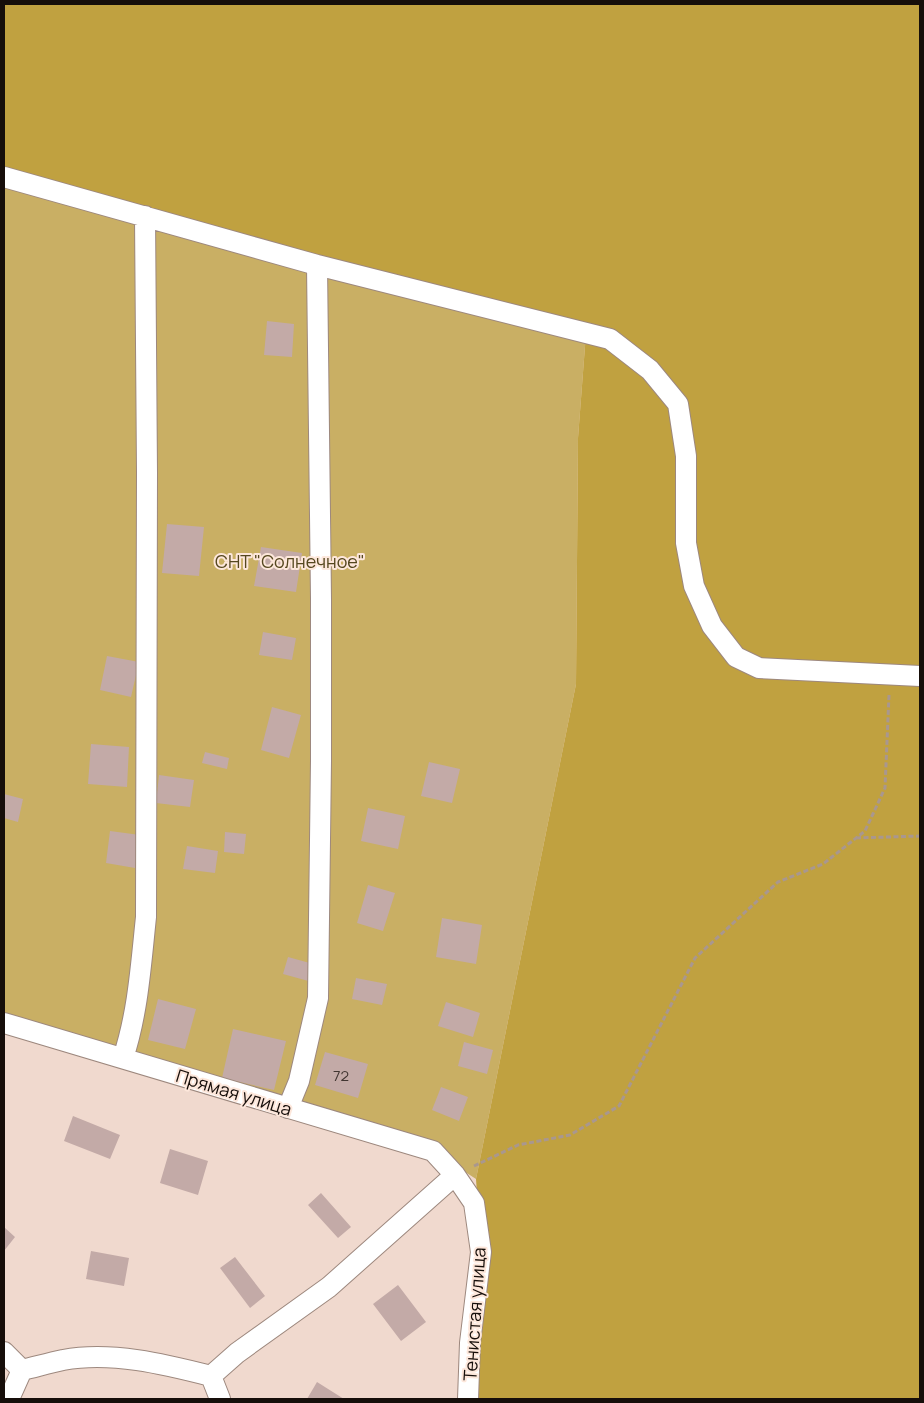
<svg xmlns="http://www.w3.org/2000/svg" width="924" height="1403" viewBox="0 0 924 1403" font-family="Manrope,sans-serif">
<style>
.green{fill:#c9af64}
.forest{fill:#c0a140}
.building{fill:#c3aaa7}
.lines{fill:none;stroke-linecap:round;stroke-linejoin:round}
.minor-casing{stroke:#9d887e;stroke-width:22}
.path{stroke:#a9978f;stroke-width:3;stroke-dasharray:5 2.5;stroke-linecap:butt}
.minor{stroke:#fff;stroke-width:20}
.labels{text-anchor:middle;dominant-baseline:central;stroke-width:4;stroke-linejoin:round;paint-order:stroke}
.number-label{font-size:15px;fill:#413531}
.park-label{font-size:18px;fill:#55471f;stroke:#fde7db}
.street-label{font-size:18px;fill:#160e0a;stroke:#fde7db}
</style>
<rect width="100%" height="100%" fill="#f0d9ce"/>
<path class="green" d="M4,177l582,156 -8,105 -2,246 -100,495 -43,-28 -429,-128z"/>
<path class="forest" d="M4,4h916v1395h-450l11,-147 -5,-73 100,-495 2,-246 8,-105 -582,-156z"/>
<path class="building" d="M267,321l27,3 -2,33 -28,-2z
M167,524l37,3 -5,49 -37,-3z
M261,547l41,6 -6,39 -42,-6z
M263,632l33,6 -4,22 -33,-5z
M107,656l32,6 -8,35 -31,-7z
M272,707l29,8 -12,43 -28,-8z
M91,744l38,3 -2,40 -39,-3z
M205,752l24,6 -2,11 -25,-6z
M429,762l31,7 -8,34 -31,-7z
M159,775l35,5 -4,27 -34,-4z
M4,794l19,5 -5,23 -14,-4z
M368,808l37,8 -7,33 -37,-8z
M110,831l30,4 -5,33 -29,-5z
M225,832l21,2 -2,20 -20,-2z
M187,846l31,5 -3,22 -32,-4z
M368,885l27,8 -12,38 -26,-8z
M442,918l40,7 -6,39 -40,-7z
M288,957l29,8 -5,17 -29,-8z
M356,978l31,6 -5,21 -30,-6z
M158,999l38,10 -11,40 -37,-9z
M446,1002l34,11 -7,24 -35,-11z
M233,1029l53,12 -12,49 -52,-12z
M464,1042l29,8 -6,24 -29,-8z
M325,1052l43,12 -10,34 -43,-13z
M441,1087l27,10 -9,24 -27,-11z
M73,1116l47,19 -10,24 -46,-18z
M170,1149l38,12 -10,34 -38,-12z
M321,1193l30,34 -13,11 -30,-33z
M4,1227l11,10 -11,14z
M91,1251l38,7 -5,28 -38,-7z
M235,1257l30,39 -15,12 -30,-40z
M398,1285l28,37 -25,19 -28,-37z
M317,1382l27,17h-37z"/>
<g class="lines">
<g class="minor-casing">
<path id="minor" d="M4,177l313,88 293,74 40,31 28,34 8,52v87l8,43 18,40 24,31 23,11 161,8
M4,1023l429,128 22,24 19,28 7,49 -11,91 -2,56
M123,1058c15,-45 18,-94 23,-141l1,-445 -2,-256
M288,1108l11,-27 19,-83 3,-237v-162l-4,-334
M4,1352l18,18
M211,1376l26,-23 92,-66 126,-112
M9,1399l13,-29c13,-3 27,-7 41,-10 48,-9 101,4 148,16l9,23"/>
</g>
<path class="path" d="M856,838l64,-2
M474,1166l44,-21 52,-10 49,-29 76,-148 83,-76 45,-18 42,-33 20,-43 4,-93"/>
<use href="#minor" class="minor"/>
</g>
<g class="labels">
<g class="number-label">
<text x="341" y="1075">72</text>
</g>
<g class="park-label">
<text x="290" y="561">СНТ "Солнечное"</text>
</g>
<g class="street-label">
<text transform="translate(234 1092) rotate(17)">Прямая улица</text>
<text transform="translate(474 1314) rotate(-86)">Тенистая улица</text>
</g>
</g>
<rect width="924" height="1403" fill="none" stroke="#160e0a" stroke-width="10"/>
</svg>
